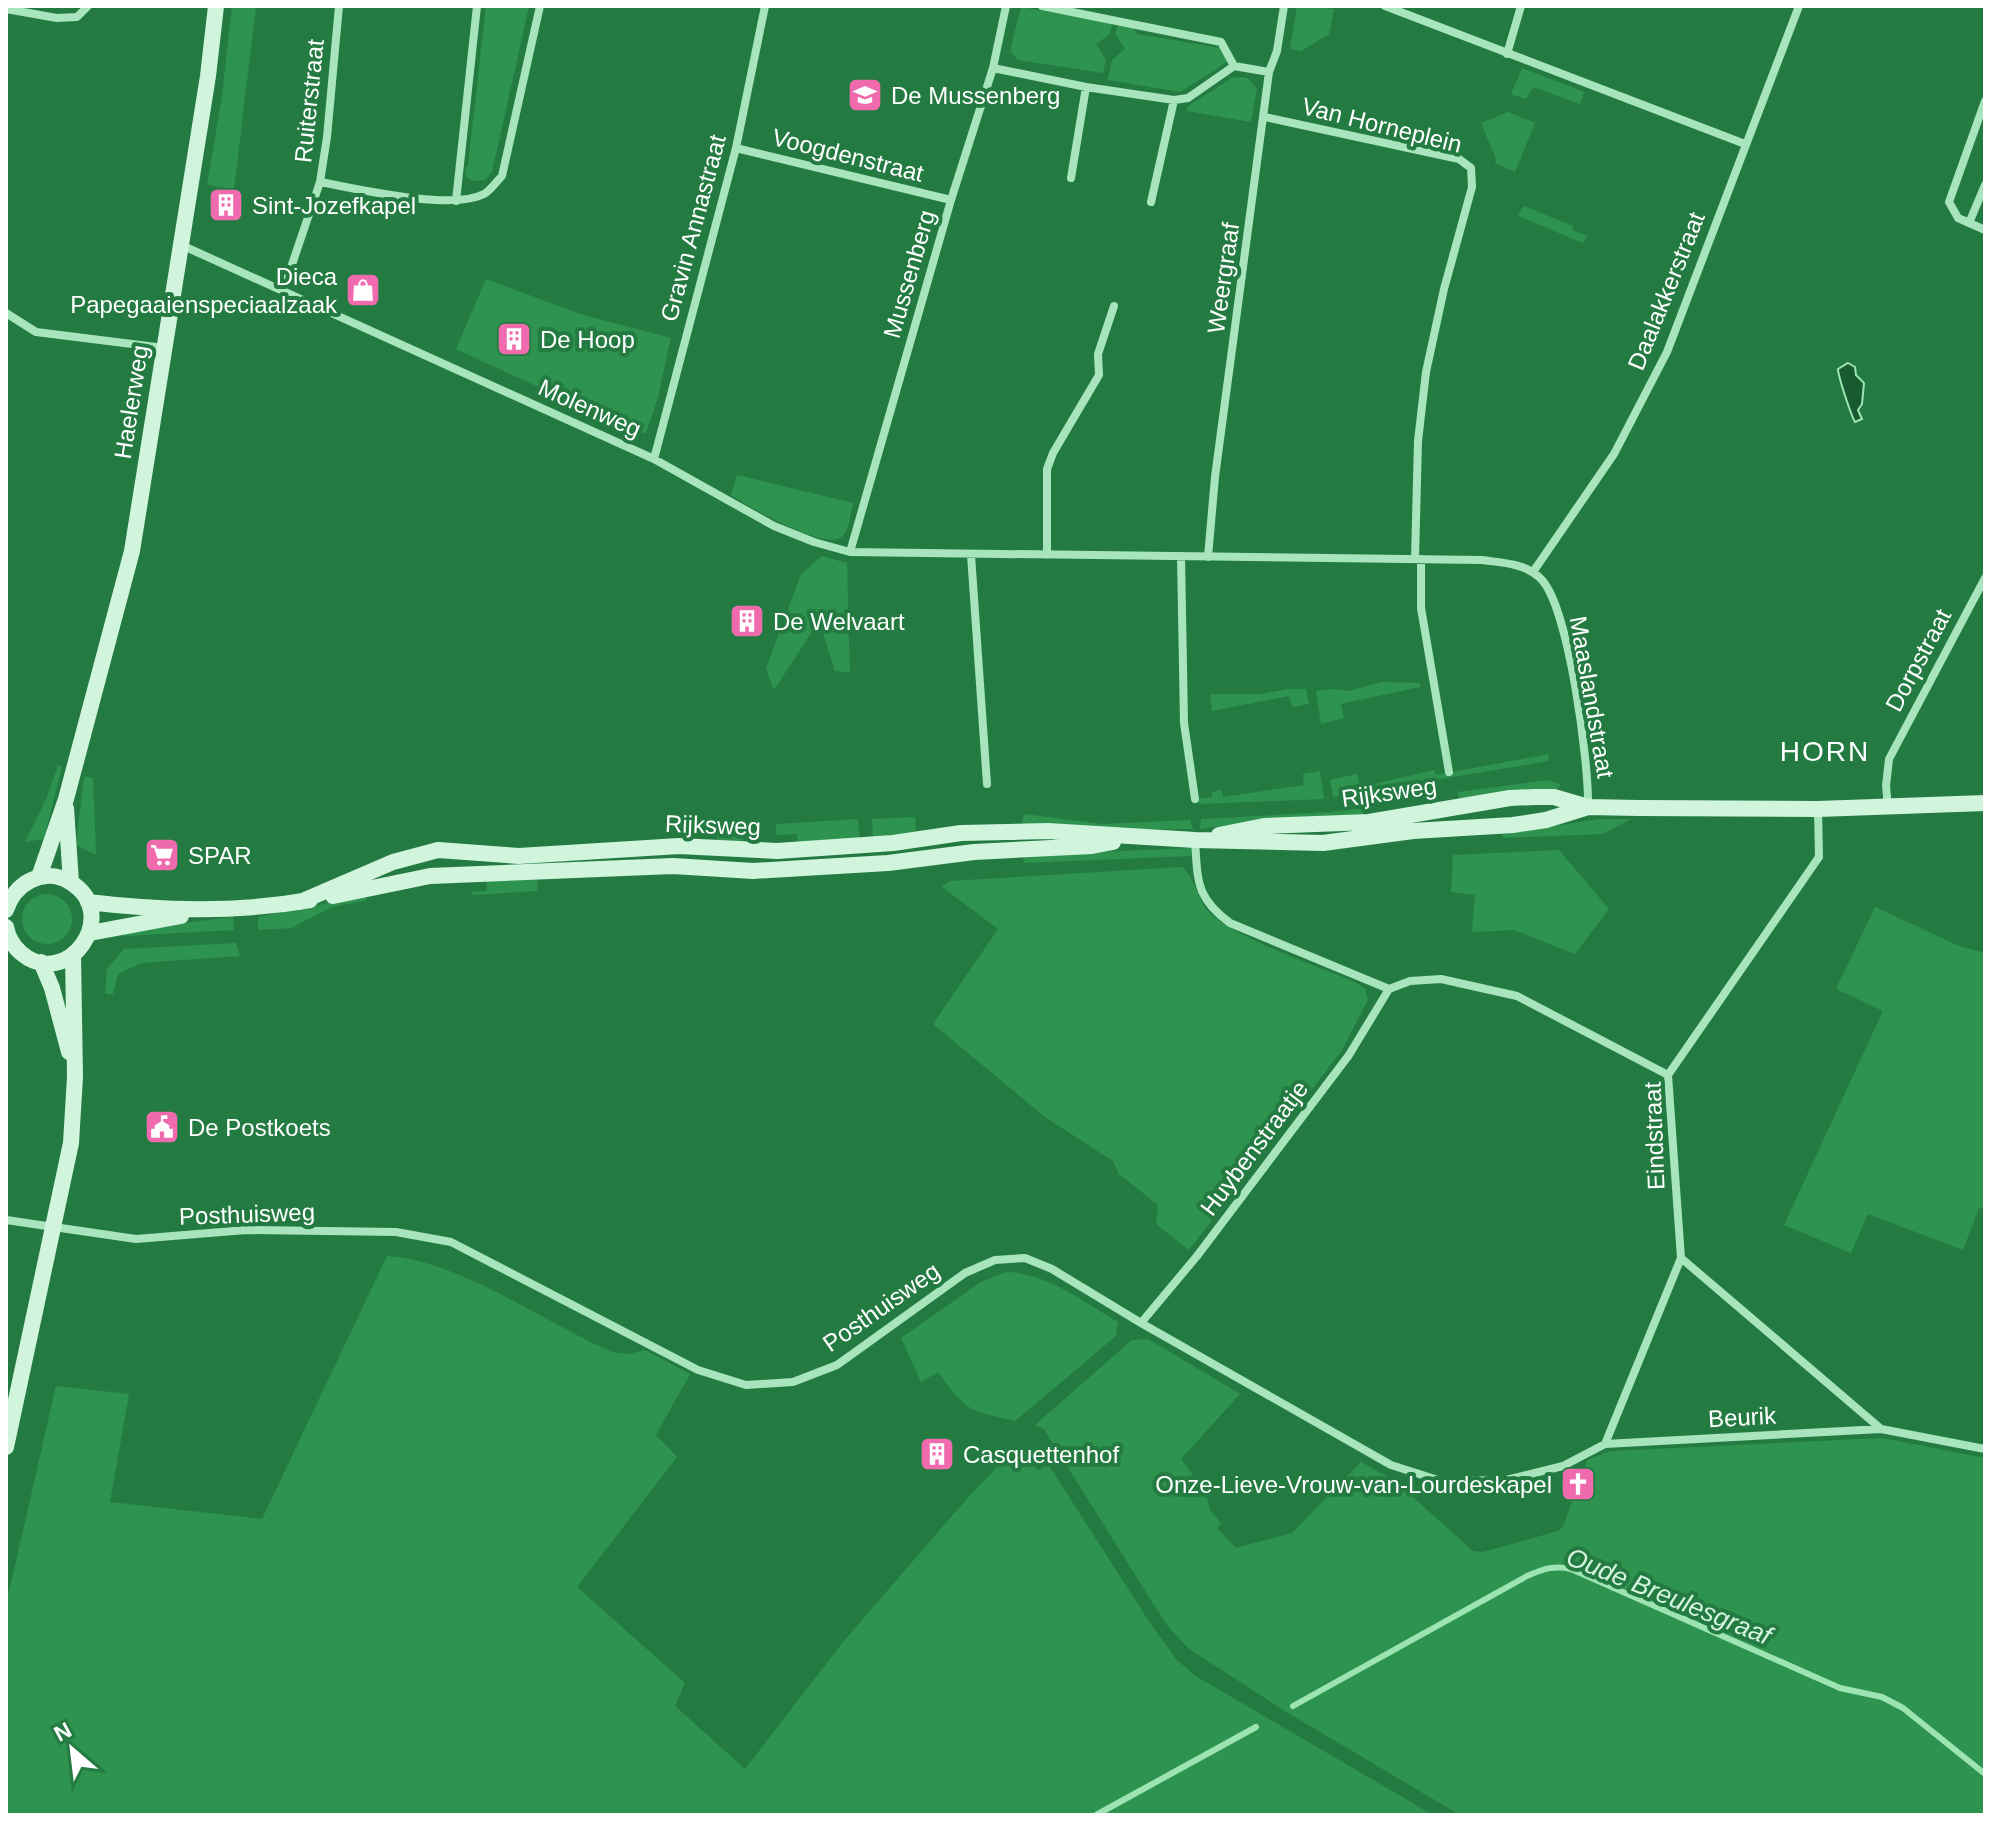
<svg xmlns="http://www.w3.org/2000/svg" width="1991" height="1821" viewBox="0 0 1991 1821" font-family="Helvetica,sans-serif">
<style>
.green{fill:#2f9350}
.water{fill:#195b30;stroke:#9ce5b3;stroke-width:2}
.lines{fill:none;stroke-linecap:round;stroke-linejoin:round}
.stream{stroke:#9ce5b3;stroke-width:6}
.street{stroke:#a8e5bc;stroke-width:8}
.secondary{stroke:#d1f4dd;stroke-width:16}
.labels{text-anchor:middle;dominant-baseline:central;stroke-width:8;stroke-linejoin:round;paint-order:stroke}
.poi-label{font-size:24px;fill:#fff;stroke:#247b42;text-anchor:start}
.street-label{font-size:24px;fill:#fff;stroke:#247b42}
.water-label{font-size:26px;font-style:italic;fill:#d5f5e0;stroke:#247b42}
.quarter-label{font-size:28px;letter-spacing:2px;fill:#fff;stroke:#247b42}
</style>
<rect width="100%" height="100%" fill="#247b42"/>
<path class="green" d="M232,6h24l-22,183 -27,-4 15,-89z
M486,6h43l-37,166 -7,8 -11,1 -7,-3 -2,-7 3,-6z
M1297,6l37,3 -5,25 -28,17 -11,-2z
M1021,7l91,16 -2,11 -14,10 10,16 -3,13 -85,-13 -7,-8v-5z
M1118,24l15,3 4,7 83,14 7,14 -47,30 -72,-12 4,-20 13,-11 -10,-15z
M1522,68l62,24 -4,12 -47,-17 -7,12 -15,-5z
M1239,77l9,1 9,11 -6,33 -64,-11 1,-5 44,-28z
M1508,112l27,11 -20,49 -20,-9 1,-4 -15,-36z
M1524,206l49,20 -1,4 15,6 -4,7 -65,-27z
M486,279l94,35 91,24 -13,59 -12,36 -10,-1 -180,-83z
M737,475l116,28c-2,9 -4,30 -13,35 -20,10 -90,-31 -109,-43z
M822,556l25,7 3,110 -15,-2 -16,-50 -45,69 -8,-21 35,-95z
M1382,682l38,1v4l-79,17 3,14 -23,6 -5,-33 18,-2 14,2z
M1288,689h18l3,15 -17,3 -3,-11 -77,15 -2,-17h50z
M1549,754l-1,7 -215,36 -3,-17 27,-6 4,13 73,-17 2,5z
M58,765l4,2 -18,72 -19,3 22,-45z
M1320,771l4,28 -125,5 -1,-5 14,-2v-5l9,-2 2,7 81,-12 -1,-11z
M84,777l9,1 3,77 -20,-10z
M1548,780l12,4 -1,3 -6,3 -94,10 -1,-8z
M1362,808l2,8 -81,3 -83,10 1,-10 130,-7z
M1024,814l78,10 88,-4 3,9 -92,1 -79,-6z
M915,817l1,14 -43,8 -1,-20z
M858,819l2,22 -62,3 -1,-10 -21,1v-11z
M1599,819h32l-28,15 -100,4v-4z
M762,825l1,11 -20,2v7l-26,-3v-10h-16v-4z
M1193,848l-2,8 -167,7 -1,-8z
M1559,850l50,59 -34,45 -61,-24 -42,2 3,-37 -24,-3 2,-37z
M1182,867c14,12 14,30 25,43 22,26 113,57 148,72l10,7 3,11 -26,50 -153,200 -33,-26 2,-19 -39,-31 -6,-13 -68,-44 -112,-93 65,-95 -56,-42 8,-6z
M537,879l1,12 -66,4v-3l15,-1v-10z
M22 919a25 25 0 1 1 50 0a25 25 0 1 1-50 0Z
M364,896l4,4 -36,7 -41,21 -33,2v-13z
M1875,907l84,39 26,7v256l-6,-1 -16,42 -95,-36 -17,39 -67,-28 99,-214 -47,-22z
M233,917l1,13 -110,6 1,-6z
M236,943l4,13 -99,7 -23,11 -5,20h-8l2,-25 17,-20z
M387,1256c72,4 158,67 225,96l17,2 16,-4 45,24 -34,61 21,22 -100,130 108,96 -10,23 70,63 98,-127 121,-140 53,-56 21,25 10,-7 102,159 26,36 18,16 239,140h-1427v-210l50,-219 73,8 -19,108 152,17z
M1006,1272c41,1 76,29 112,50l-2,14 -101,85c-47,-11 -48,-9 -77,-49l-17,10 -20,-44 80,-56z
M1148,1339l92,55 -59,65 24,32 5,19 11,13 -4,5 19,20 56,-15 69,-71 34,19 78,70 10,1 75,-21 5,-5 24,-66 24,-9 271,-13 103,20v357h-525l-177,-105 -95,-62 -22,-24 -122,-195 -9,-4 97,-85z"/>
<path class="water" d="M1848,363l7,4 1,8 8,8 -2,21 -4,6 4,9 -7,3c-4,-7 -17,-46 -17,-53z"/>
<g class="lines">
<path class="stream" d="M1293,1706l234,-130c16,-7 27,-11 44,-7l269,119 42,9 21,11 82,66
M1096,1815l160,-88"/>
<path class="street" d="M1042,6l179,36 13,24
M1385,6l360,138
M6,9l51,9 20,-1 11,-11
M1507,54l14,-48
M993,68l93,19 88,13 14,-2 46,-32 35,6
M1985,101l-36,101 9,16 27,12
M1265,117l194,42 12,9 1,19 -28,102 -18,83 -8,69 -3,118
M736,148l215,52
M1071,178l15,-91
M320,182c38,7 130,29 164,12 6,-3 12,-12 18,-18l38,-170
M456,201l21,-195
M1151,202l23,-102
M1969,223l16,-38
M179,244l475,215 120,67 40,16 36,10 632,8c20,3 43,3 58,18 29,26 49,187 48,228
M283,291l37,-109 7,-45 12,-131
M6,313l30,19 128,16
M654,459l82,-311 29,-142
M850,552l101,-352 42,-132 13,-62
M971,555l16,229
M1047,555v-86l6,-16 46,-78 -1,-21 16,-48
M1181,556l3,167 11,76
M1208,557l7,-80 54,-405 8,-21 7,-45
M1421,559v49l28,164
M1533,572l81,-118 53,-102 132,-346
M1888,808l-2,-22 3,-27 96,-181
M1195,841c3,40 0,56 35,82l159,66
M6,1220l130,19 110,-9 150,2 55,10 247,128 48,15 47,-3 44,-17 128,-92 30,-13 30,-2 27,11 89,54 250,142 50,16 65,-1 57,-14 42,-22 276,-15 104,20
M1681,1258l199,170
M1141,1323l56,-67 152,-201 40,-66 21,-8 31,-2 76,17 151,79
M1605,1444l76,-186 -13,-183 151,-218 -1,-48"/>
<path class="secondary" d="M66,808l5,74
M1219,835l45,-9 105,-4 141,-24 25,-1h19l34,10 51,1 179,1 167,-6
M39,877l27,-78 66,-248 76,-475 8,-70
M333,896l97,-20 243,-10 80,5 135,-8 86,-11 118,-6 21,-4
M88,902c74,9 149,11 222,-2
M300,902l93,-40 45,-12 81,6 160,-10 98,5 116,-8 68,-10 87,-2 147,9 128,3 90,-12 100,-6 33,-5 42,-13
M6,910c8,-26 37,-44 64,-28 53,32 -3,110 -49,71 -8,-7 -13,-15 -15,-26
M90,933l91,-17
M41,962l11,26 17,64
M6,1447l65,-304 4,-66 -2,-122"/>
</g>
<defs>
<g id="school-square" transform="scale(1.8)"><rect x="-9" y="-9" width="18" height="18" rx="4" fill="#ef6bae" stroke="#247b42"/><path d="M0-5L7-2L0 1L-7-2ZM-4 1L0 2.5L4 1V4Q0 6-4 4Z" fill="#fff"/></g>
<g id="building-square" transform="scale(1.8)"><rect x="-9" y="-9" width="18" height="18" rx="4" fill="#ef6bae" stroke="#247b42"/><path d="M-4-6H4V6H1V3H-1V6H-4ZM-2.5-4.3h1.7v1.8h-1.7ZM.8-4.3h1.7v1.8H.8ZM-2.5-1h1.7V.8h-1.7ZM.8-1h1.7V.8H.8Z" fill="#fff"/></g>
<g id="shop-square" transform="scale(1.8)"><rect x="-9" y="-9" width="18" height="18" rx="4" fill="#ef6bae" stroke="#247b42"/><path d="M-5-2.5h2.3a2.7 3.5 0 0 1 5.4 0H5L5.5 6h-11ZM-1.5-2.5h3a1.5 2.3 0 0 0-3 0Z" fill="#fff"/></g>
<g id="supermarket-square" transform="scale(1.8)"><rect x="-9" y="-9" width="18" height="18" rx="4" fill="#ef6bae" stroke="#247b42"/><path d="M-6-5.5h2.5l.6 2H6L4.5 2H-2.5L-4.4-4H-6ZM-1.5 3.2a1.3 1.3 0 1 0 .1 0ZM3 3.2a1.3 1.3 0 1 0 .1 0Z" fill="#fff"/></g>
<g id="civic-square" transform="scale(1.8)"><rect x="-9" y="-9" width="18" height="18" rx="4" fill="#ef6bae" stroke="#247b42"/><path d="M-.6-6.5H3V-4.5H.6V-3L4-1V1h2V6H-6V1h2V-1L-.6-3ZM-1.2 2.5V6h2.4V2.5Z" fill="#fff"/></g>
<g id="church-square" transform="scale(1.8)"><rect x="-9" y="-9" width="18" height="18" rx="4" fill="#ef6bae" stroke="#247b42"/><path d="M-1.2-6h2.4v3.5h3.3v2.4h-3.3V6h-2.4V-.1h-3.3v-2.4h3.3Z" fill="#fff"/></g>
</defs>
<g fill-rule="evenodd">
<use href="#school-square" x="865" y="95"/>
<use href="#building-square" x="226" y="205"/>
<use href="#shop-square" x="363" y="290"/>
<use href="#building-square" x="514" y="339"/>
<use href="#building-square" x="747" y="621"/>
<use href="#supermarket-square" x="162" y="855"/>
<use href="#civic-square" x="162" y="1127"/>
<use href="#building-square" x="937" y="1454"/>
<use href="#church-square" x="1578" y="1484"/>
</g>
<g class="labels">
<g class="poi-label">
<text x="891" y="95">De Mussenberg</text>
<text x="252" y="205">Sint-Jozefkapel</text>
<text x="337" y="276" text-anchor="end">Dieca<tspan x="337" dy="28">Papegaaienspeciaalzaak</tspan></text>
<text x="540" y="339">De Hoop</text>
<text x="773" y="621">De Welvaart</text>
<text x="188" y="855">SPAR</text>
<text x="188" y="1127">De Postkoets</text>
<text x="963" y="1454">Casquettenhof</text>
<text x="1552" y="1484" text-anchor="end">Onze-Lieve-Vrouw-van-Lourdeskapel</text>
</g>
<g class="street-label">
<text transform="translate(309 101) rotate(-84)">Ruiterstraat</text>
<text transform="translate(1382 125) rotate(14)">Van Horneplein</text>
<text transform="translate(848 155) rotate(14)">Voogdenstraat</text>
<text transform="translate(693 228) rotate(-75)">Gravin Annastraat</text>
<text transform="translate(909 274) rotate(-74)">Mussenberg</text>
<text transform="translate(1223 278) rotate(-82)">Weergraaf</text>
<text transform="translate(1666 291) rotate(-68)">Daalakkerstraat</text>
<text transform="translate(131 402) rotate(-81)">Haelerweg</text>
<text transform="translate(590 408) rotate(24)">Molenweg</text>
<text transform="translate(1918 660) rotate(-62)">Dorpstraat</text>
<text transform="translate(1592 697) rotate(80)">Maaslandstraat</text>
<text transform="translate(1389 792) rotate(-8)">Rijksweg</text>
<text transform="translate(713 825) rotate(2)">Rijksweg</text>
<text transform="translate(1654 1136) rotate(-92)">Eindstraat</text>
<text transform="translate(1254 1148) rotate(-53)">Huybenstraatje</text>
<text transform="translate(247 1214) rotate(-2)">Posthuisweg</text>
<text transform="translate(881 1307) rotate(-35)">Posthuisweg</text>
<text transform="translate(1742 1417) rotate(-3)">Beurik</text>
</g>
<g class="water-label">
<text transform="translate(1669 1596) rotate(22)">Oude Breulesgraaf</text>
</g>
<g class="quarter-label">
<text x="1825" y="751">HORN</text>
</g>
</g>
<rect width="1991" height="1821" fill="none" stroke="#ffffff" stroke-width="16"/>
<g transform="translate(72 1749) rotate(332)" stroke="#247b42" stroke-width="6" paint-order="stroke">
<path d="M0-6L14 30L0 20L-14 30Z" fill="#ffffff"/>
<text y="-12" font-size="22" font-weight="bold" text-anchor="middle" fill="#ffffff">N</text>
</g>
</svg>
